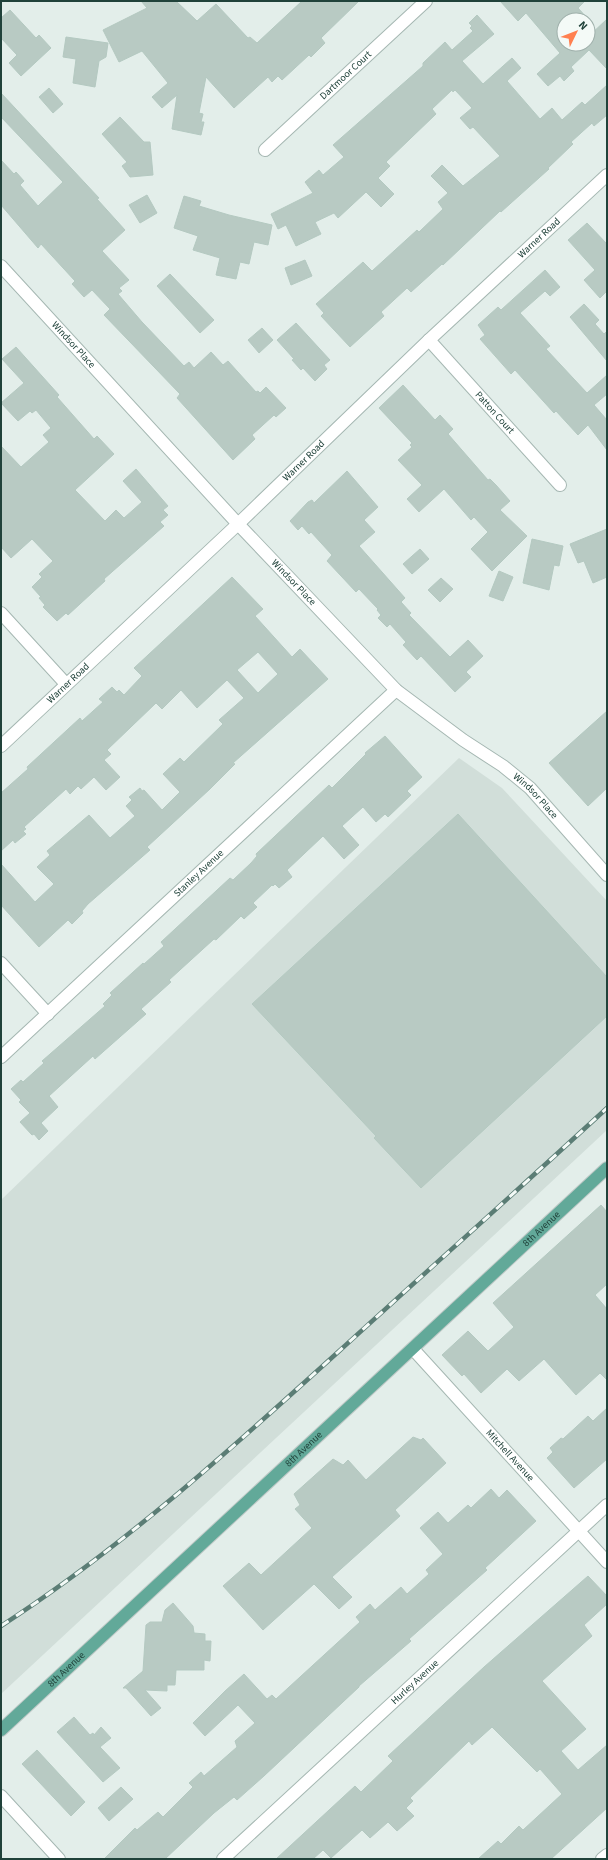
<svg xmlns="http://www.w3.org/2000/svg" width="608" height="1860" viewBox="0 0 608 1860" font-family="'Source Sans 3',sans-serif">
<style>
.built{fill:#d1ded9}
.building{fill:#b8cac3;stroke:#b4c9c1;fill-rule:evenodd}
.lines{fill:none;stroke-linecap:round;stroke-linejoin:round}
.minor-casing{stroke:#a5b7b2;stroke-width:14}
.major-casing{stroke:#c1cac8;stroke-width:14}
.minor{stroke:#fff;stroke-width:12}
.major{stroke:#62a999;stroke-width:12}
.rail-casing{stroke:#5b7d75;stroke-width:4.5}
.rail{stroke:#f4faf7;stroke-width:3;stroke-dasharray:9;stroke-linecap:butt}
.labels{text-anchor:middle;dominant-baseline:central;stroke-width:3;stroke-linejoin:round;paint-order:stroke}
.street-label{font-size:10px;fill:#20423a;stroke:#f4faf7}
</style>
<rect width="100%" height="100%" fill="#e3eeea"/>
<path class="built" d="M459,758l43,30 105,113v229l-606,564v-494z"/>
<path class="building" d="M141,1h35l21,20 19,-17 32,34 2,-1 7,6 45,-42h57l-38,37 4,5 -14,14 -2,-2 -27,25 -4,-4 -6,6 -4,-5 -34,31 -28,-31 -7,36 4,1 -2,8h3l-3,13 -29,-6 5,-34 -15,13 -10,-11 16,-14 -26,-32 -23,11 -16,-32 44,-22z
M500,1h85l-7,7 11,12h-25v24h24v-7l19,-18v50l-18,-19 -18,17 3,4 -10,10 -4,-5 -12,10 -11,-12 23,-21 -34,-40 -8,8z
M10,10l26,28 3,-3 12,13 -30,28 -12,-13 8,-8 -16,-17v-20z
M477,15l17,19 -32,27 21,23 29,-26 9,10 -14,13 33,38 12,-11 10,12 20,-18 3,3 22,-20v30l-13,11 -2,-3 -21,19 2,2 -25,24 1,1 -48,43 -1,-1 -57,54 -1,-1 -31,28 -4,-4 -26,24 3,4 -34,31 -29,-31 3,-3 -8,-9 47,-42 9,9 45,-41 2,2 24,-23 -5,-7 10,-9 -17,-17 11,-11 21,21 37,-30 -27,-29 -3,2 -10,-11 12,-10 -17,-18 -2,2 -1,-2 -20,19 4,5 -50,48 4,4 -12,12 16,16 -13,13 -15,-15 -28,26 -4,-5 -19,9 6,12 -25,12 -10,-21 -8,4 -7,-15 42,-21 -8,-11 14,-12 4,5 21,-18 -11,-12 90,-79v-3l22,-21 7,8 21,-19 -3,-3 2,-2 -3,-3z
M66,37l42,6 -2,14 -7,4 -4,26 -22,-4 3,-24 -13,-2z
M49,88l14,16 -10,9 -14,-16z
M1,93l98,105 -2,1 28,31 -23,21 27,29 -10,8 3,3 -4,3 24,28 42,44 5,-4 5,6 17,-16 12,13 5,-4 28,31 2,-1 2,2 6,-6 20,21 -10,9 -2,-2 -22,20 3,4 -22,21 -56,-62 3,-4 -76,-79 6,-6 -18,-19 -8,7 -12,-13 3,-3 -34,-37 -3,4 -37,-43v-45l13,14 2,-2 8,9 -4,4 18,21 25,-24 -62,-65z
M120,117l24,25h6l3,33 -23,2 -8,-11 5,-4 -25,-28z
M147,195l10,18 -17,10 -11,-18z
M184,196l17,5 -2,5 30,9 43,10 -4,20 -14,-3 -5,22 -9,-2 -4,17 -20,-4 4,-17 -27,-8 5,-14 -24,-8z
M587,223l20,21v47l-7,7 -16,-18 11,-10 -27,-30z
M305,260l7,16 -21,9 -6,-17z
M545,270l15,17 -10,9 -5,-5 -25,22 30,33 -4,3 41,44 20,-18v19l-13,11 13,15v30l-19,-25 -10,10 -22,-24 -2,2 -39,-43 -4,4 -31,-35 5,-4 -7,-10 20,-18 3,3z
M170,274l44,46 -14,13 -43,-47z
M584,304l15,16 -4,4 9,10 3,-3v30l-37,-44z
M296,323l34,37 -6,5 3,4 -12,12 -12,-13 -2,2 -9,-10 2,-1 -17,-19z
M262,328l11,12 -14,13 -11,-13z
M16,347l43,48 -2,2 37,42 3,-3 17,18 -39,36 30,31 11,-11 8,8 18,-16 -19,-21 13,-12 32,37 -5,4 5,5 -8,7 4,4 -60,53 1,2 -37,34 -2,-2 -9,8 -14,-14 2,-2 -6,-7 2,-1 -9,-10 10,-10 -3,-3 14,-13 -21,-22 -21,19 -10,-11v-101l20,21 28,-25 -6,-7 8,-7 -15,-18 -4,3 -2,-2 -12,10 -17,-18 23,-20 -22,-24z
M403,385l32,35 5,-5 13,14 -5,5 40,46 2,-1 6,6 14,16 -10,9 27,26 -35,35 -21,-22 17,-17 -14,-15 -3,3 -27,-31 -25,23 -12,-13 15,-14 -24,-25 14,-13 -2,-2 2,-2 -33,-35z
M347,471l31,36 -14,13 11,12 -16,14 46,52 -4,4 10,11 -2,2 41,42 18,-17 15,16 -17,16 5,5 -16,15 -34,-36 -4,4 -14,-15 3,-3 -16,-18 -3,3 -9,-9 3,-3 -4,-5 1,-1 -19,-20 -3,3 -29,-31 5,-6 -21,-23 -2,2 -7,-8 -4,4 -8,-9 18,-19 4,-2 2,3z
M607,529v48l-14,6 -9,-22 -6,2 -8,-19z
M532,539l31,7 -4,20 -5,-1 -5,25 -26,-7z
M420,549l9,10 -17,15 -9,-10z
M499,571l14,6 -10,24 -14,-5z
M232,577l31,32 -8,7 37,41 8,-8 28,30 -95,84 2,1 -25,25 -63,58 3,3 -62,54 -6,7 1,2 -11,11 -4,-4 -29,27 -38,-42v-41l34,38 19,-18 -17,-17 13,-12 -3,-4 42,-36 21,23 25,-22 -9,-10 6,-6 -3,-3 11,-9 2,3 2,-1 18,20 18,-18 -17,-18 17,-16 4,4 39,-38 -4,-4 25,-22 -17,-18 -30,28 -16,-18 -19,19 -6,-6 -49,47 4,4 -7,6 16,17 -14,13 -12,-13 -13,12 -3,-3 -8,8 -4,-5 -42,38 2,2 -3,2 3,3 -11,9 -2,-3 -12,11v-58l27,-24 -1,-2 53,-49 2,3 21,-19 -4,-3 13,-12 5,5 2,-2 5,5 18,-19 -8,-8zM258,652l20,22 -20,19 -21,-23z
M441,578l12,11 -13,13 -12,-12z
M607,711v77l-19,18 -39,-43z
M385,736l37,41 -15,14 4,4 -23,22 -3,-3 -9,8 -13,-15 -21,19 17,19 -15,14 -21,-23 -36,34 5,7 -13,11 -4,-4 -2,2 -1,-1 -19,18 4,4 -13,12 -3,-3 -25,24 -2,-1 -45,41 2,2 -30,27 5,5 -51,45 -2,-3 -44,40 9,11 -17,16 7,8 -9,9 -5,-6 -2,1 -12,-13 10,-9 -11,-11 2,-2 -10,-11 10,-9 2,2 21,-19 -2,-2 63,-55 -2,-2 9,-9 -2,-2 33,-30 1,1 20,-18 -3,-4 69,-64 3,2 18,-17 6,-7 -1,-2 73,-69 3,3 34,-34 -1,-1z
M458,814l149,163v39l-186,172 -47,-50 2,-2 -124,-132z
M601,1205l6,7v72l-12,11 12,14v71l-7,-7 -24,22 -32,-36 -25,22 -12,-12 -26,24 -17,-19 -2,2 -20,-21 26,-24 20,20 26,-24 -21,-24z
M607,1408v51l-33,29 -27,-30 6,-6 -3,-4 11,-10 2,1 25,-23 5,5z
M413,1437l8,3 2,-2 23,25 -51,47 5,6 -68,61 20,20 -13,12 -25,-25 -51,46 -40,-44 26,-23 12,12 51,-47 -17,-19 5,-4 -6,-11 39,-35 10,6 5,-5 18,20z
M491,1489l8,9 8,-8 29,31 -51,47 2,2 -78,69 2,2 -52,45v1l-95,89 -27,24 -3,-3 -20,16 -49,46h-61l31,-31 2,2 21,-18 5,5 30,-30 -4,-4 12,-11 3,4 33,-29 -2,-6 20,-18 -17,-18 -33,31 -12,-13 32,-32 19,-17 23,25 5,-4 4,4 84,-77 -4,-5 14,-13 5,6 26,-23 6,7 22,-20 -3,-4 17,-16 -23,-26 18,-16 10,11 20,-18 3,3z
M588,1576l19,20v8l-23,21 8,11 -50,45 44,48 -25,22 17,19 29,-25v63l-56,51h-73l20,-18 3,3 18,-18 4,4 39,-36 -22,-25 -3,3 -45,-45 -20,18 -3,-4 -59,57 3,3 -7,7 8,8 -17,15 -9,-9 -18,16 -8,-8 -31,28 -8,-8 -10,9h-37l79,-73 6,6 32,-31 -5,-5 96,-89z
M173,1603l20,23 1,7 11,1v7h6l-1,20 -6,-1v10h-28l-1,15h-8v6l-22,-1 16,18 -10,8 -25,-28h-3l20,-17 3,-46 4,-3h12l3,-12z
M74,1717l16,18 3,-2 1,2 7,-8 10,11 -11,9 20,21 -17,14 -46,-50z
M37,1750l48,52 -14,14 -49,-52z
M121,1787l12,12 -24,22 -11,-13z"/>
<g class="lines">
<g class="minor-casing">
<g id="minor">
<path id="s1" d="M265,150l161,-149"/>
<path id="s2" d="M1,266l237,258 158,166 67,50 40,26 27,22 77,87"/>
<path id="s3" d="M429,340l131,145"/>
<path d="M1,613l65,71"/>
<path id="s4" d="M1,746l237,-222 191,-184 178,-165"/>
<path d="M1,963l47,51"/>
<path id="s5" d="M1,1057l395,-367"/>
<path id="s6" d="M413,1349l194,213"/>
<path d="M1,1796l58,63"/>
<path id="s7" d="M223,1859l384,-354"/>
<path d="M602,1859l5,-4"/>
</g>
</g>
<g class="major-casing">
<g id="major">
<path id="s8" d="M1,1730l606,-562"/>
</g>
</g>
<use href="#minor" class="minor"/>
<use href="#major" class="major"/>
<g class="rail-casing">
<path id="rail" d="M1,1626c122,-79 229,-176 336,-273 90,-82 181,-163 270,-245"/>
</g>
<use href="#rail" class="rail"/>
</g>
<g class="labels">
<g class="street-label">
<text stroke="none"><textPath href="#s1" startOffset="110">Dartmoor Court</textPath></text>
<text stroke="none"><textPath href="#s4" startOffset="740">Warner Road</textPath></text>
<text stroke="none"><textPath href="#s2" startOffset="107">Windsor Place</textPath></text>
<text stroke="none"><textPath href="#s3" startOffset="98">Patton Court</textPath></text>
<text stroke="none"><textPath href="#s4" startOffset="416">Warner Road</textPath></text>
<text stroke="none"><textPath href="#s2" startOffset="431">Windsor Place</textPath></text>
<text stroke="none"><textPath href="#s4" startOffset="92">Warner Road</textPath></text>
<text stroke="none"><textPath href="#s2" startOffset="755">Windsor Place</textPath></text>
<text stroke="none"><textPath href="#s5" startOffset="270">Stanley Avenue</textPath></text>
<text stroke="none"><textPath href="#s8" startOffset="737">8th Avenue</textPath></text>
<text stroke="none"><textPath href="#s8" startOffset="413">8th Avenue</textPath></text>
<text stroke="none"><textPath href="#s6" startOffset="144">Mitchell Avenue</textPath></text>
<text stroke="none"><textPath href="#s8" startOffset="89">8th Avenue</textPath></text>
<text stroke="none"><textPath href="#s7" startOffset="261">Hurley Avenue</textPath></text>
</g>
</g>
<rect width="608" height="1860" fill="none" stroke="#20423a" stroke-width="4"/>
<g transform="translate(576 32) rotate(47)"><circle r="19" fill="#f4faf7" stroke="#9fb0ab"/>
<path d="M0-3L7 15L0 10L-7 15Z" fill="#ff8050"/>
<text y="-6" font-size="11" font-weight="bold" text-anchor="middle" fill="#20423a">N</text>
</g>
</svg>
